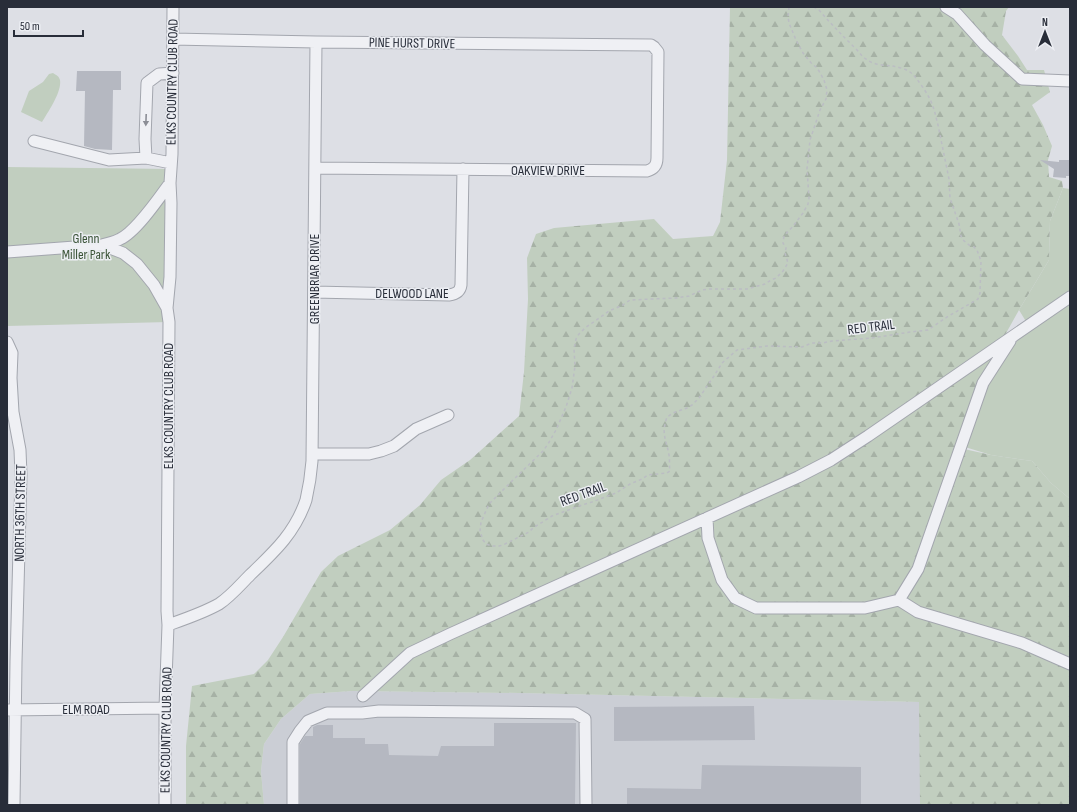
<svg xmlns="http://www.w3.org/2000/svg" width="1077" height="812" viewBox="0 0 1077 812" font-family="'Sofia Sans Condensed',sans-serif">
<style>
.built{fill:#cbced5}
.green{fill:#c1cebf}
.forest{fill:url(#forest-firs)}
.building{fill:#b5b8c1}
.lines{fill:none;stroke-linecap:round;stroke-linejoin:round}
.minor-casing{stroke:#a3a6ae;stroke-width:13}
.path{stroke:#bbbdc3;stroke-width:1.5;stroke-dasharray:3 3;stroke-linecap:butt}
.minor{stroke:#eff0f4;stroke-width:11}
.oneway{fill:#8c8e96}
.labels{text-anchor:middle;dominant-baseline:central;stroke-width:3;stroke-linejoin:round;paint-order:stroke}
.street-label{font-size:14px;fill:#282d39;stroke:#eceef3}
.park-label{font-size:14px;fill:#3a5337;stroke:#eceef3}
</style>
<defs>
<pattern id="forest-firs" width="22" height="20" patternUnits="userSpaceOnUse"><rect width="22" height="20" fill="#c1cebf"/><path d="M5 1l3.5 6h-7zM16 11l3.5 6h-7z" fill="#a6b1a5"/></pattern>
</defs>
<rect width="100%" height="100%" fill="#dddfe5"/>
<path class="built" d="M352,691l167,2 401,9v103h-656l-3,-34 3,-27 17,-25 29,-25z"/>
<path class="green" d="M53,73c3,2 6,3 7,7 2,12 -12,32 -18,42l-21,-10 8,-21 14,-9 6,-8z
M7,167l164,2 -2,153 -162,4z
M1063,188l7,1v310l-19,-16 -19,-22 -41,-6 -26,-8 23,-64 27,-40 15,-15 -11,-18 30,-50 1,-39z"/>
<path class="forest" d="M730,7h279l-3,4 -4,24 16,21 9,14h17l6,22 -18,13 11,20 9,21 -4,14 1,17 13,4 1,7 -13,33 -1,39 -30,50 -29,52 -35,85 36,8 41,6 19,22 19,16v306h-150l-1,-103 -400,-9 -167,-2 -42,3 -29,25 -17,25 -3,27 3,34h-78v-59l6,-60 62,-12 14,-14 15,-23 38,-65 17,-16 52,-26 30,-25 21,-25 29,-20 49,-44 5,-44 4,-73 -1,-41 9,-24 18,-6 100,-9 19,20 40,-3 7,-14 7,-62z"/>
<path class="building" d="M77,71h44v19h-8l-1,60 -17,-1 -11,-3 1,-55h-9z
M1040,160l19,2v-2h10l1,16h-4v2l-13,-1 1,-8z
M754,706l1,34 -141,1v-34z
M494,723h82l-1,82h-275v-61l5,-8h8v-9l4,-2h16v13h32v6h23l1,11 49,1 3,-10h53z
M702,765l159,2v38h-234v-17l74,1z"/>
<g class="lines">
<g class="minor-casing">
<path id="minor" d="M946,7l11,7 28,31 37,34 48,2
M173,39l143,3 335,3 3,2 4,5 -1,106c0,7 -3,11 -10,13l-332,-3
M34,141l75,19 37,-2 25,5
M146,158l-1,-19 2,-56 12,-9 14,-1
M102,245c6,-2 13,-3 18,-6 16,-7 39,-41 50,-56
M7,252l95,-7 21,8 14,11 17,21 13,23
M314,292l135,3c7,-1 11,-3 12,-10l2,-116
M7,342l5,11 -1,25 2,34 7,38 1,25 -5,187 -2,143
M312,454h57l12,-3 13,-5 22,-17 32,-14
M707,518l1,20 14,42 13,18 21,10h109l34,-8 19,12 104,31 48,21
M899,600l19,-31 65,-186 27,-42
M168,625c17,-6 35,-12 51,-21 12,-8 21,-19 31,-29 24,-23 45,-42 56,-75 3,-13 5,-26 6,-39l4,-419
M363,696l47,-43 40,-19 348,-157 33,-17 37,-24 202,-139
M7,710l158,-2
M165,805v-97l3,-83 -1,-14 2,-289 -2,-14 3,-31 1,-74 -1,-20 2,-29 1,-147
M293,805v-63l7,-11 8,-10 19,-8h35l17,-2 196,2 10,6 1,86"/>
</g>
<path class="path" d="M789,7l-1,10 1,6 7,17 7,13 9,11 4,3 3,4 5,9 3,10 -1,9 -6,11 -10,30 -3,29 2,29 -1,6 -5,9 -9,12 -10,11 -1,7 3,5 -1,5 3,10 -5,8 -7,7 -5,2 -6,4 -18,5h-38l-7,1 -13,6 -13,2 -46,2 -7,5 -14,6 -24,17 -6,6 -3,5 -2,10 1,17 -3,22 -6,19 -10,23 -8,14 -5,7 -33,32 -21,21 -8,18 -1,9 3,9 3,4 6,2h7l4,-1 26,-13 4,-4 19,-12 30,-11 10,-3 24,-9 14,-9 12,-5 6,-4 19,-2 3,-2c-1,-5 0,-11 -1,-16 -3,-17 -8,-20 -2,-38l6,-4 14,-5 5,-3 7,-7 15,-22 8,-13 15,-13 30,-4 35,1 10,-4h11l9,-2 40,-3 38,-6 18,-2 19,-13 31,-18 2,-6 1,-32 -4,-11 -3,-3 -5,-2 -6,-5 -2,-4 -2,-12 -9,-26 -1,-19 -11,-54c-2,-7 -3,-14 -6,-21 -2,-7 -16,-28 -22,-32 -4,-3 -12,-5 -18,-6 -8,-1 -19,-1 -26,-7 -5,-3 -8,-9 -13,-13 -12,-12 -23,-23 -34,-36l-5,-3"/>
<use href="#minor" class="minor"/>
</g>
<defs><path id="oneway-solid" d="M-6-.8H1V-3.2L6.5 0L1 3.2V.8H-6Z"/></defs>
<use class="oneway" href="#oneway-solid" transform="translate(146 120) rotate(92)"/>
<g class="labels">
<g class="street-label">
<text transform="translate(412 43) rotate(1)">PINE HURST DRIVE</text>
<text transform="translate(172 82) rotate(-89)">ELKS COUNTRY CLUB ROAD</text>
<text x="548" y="170">OAKVIEW DRIVE</text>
<text transform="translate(314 279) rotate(-90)">GREENBRIAR DRIVE</text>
<text x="412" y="293">DELWOOD LANE</text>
<text transform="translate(871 327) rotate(-7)">RED TRAIL</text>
<text transform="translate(168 406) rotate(-90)">ELKS COUNTRY CLUB ROAD</text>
<text transform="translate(583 494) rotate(-20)">RED TRAIL</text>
<text transform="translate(20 513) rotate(-89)">NORTH 36TH STREET</text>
<text x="86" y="709">ELM ROAD</text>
<text transform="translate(166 730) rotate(-89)">ELKS COUNTRY CLUB ROAD</text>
</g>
<g class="park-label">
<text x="86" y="238">Glenn<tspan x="86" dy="16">Miller Park</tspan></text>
</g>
</g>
<rect width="1077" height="812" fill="none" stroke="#282d39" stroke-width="16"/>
<g transform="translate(1045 32)" stroke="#eceef3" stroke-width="3" paint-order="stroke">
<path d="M0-3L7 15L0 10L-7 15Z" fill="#282d39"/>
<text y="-6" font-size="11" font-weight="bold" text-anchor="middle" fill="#282d39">N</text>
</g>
<path d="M14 30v6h69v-6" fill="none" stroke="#282d39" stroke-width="2"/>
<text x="20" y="30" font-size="12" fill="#282d39" stroke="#eceef3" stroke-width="3" paint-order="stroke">50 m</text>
</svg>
